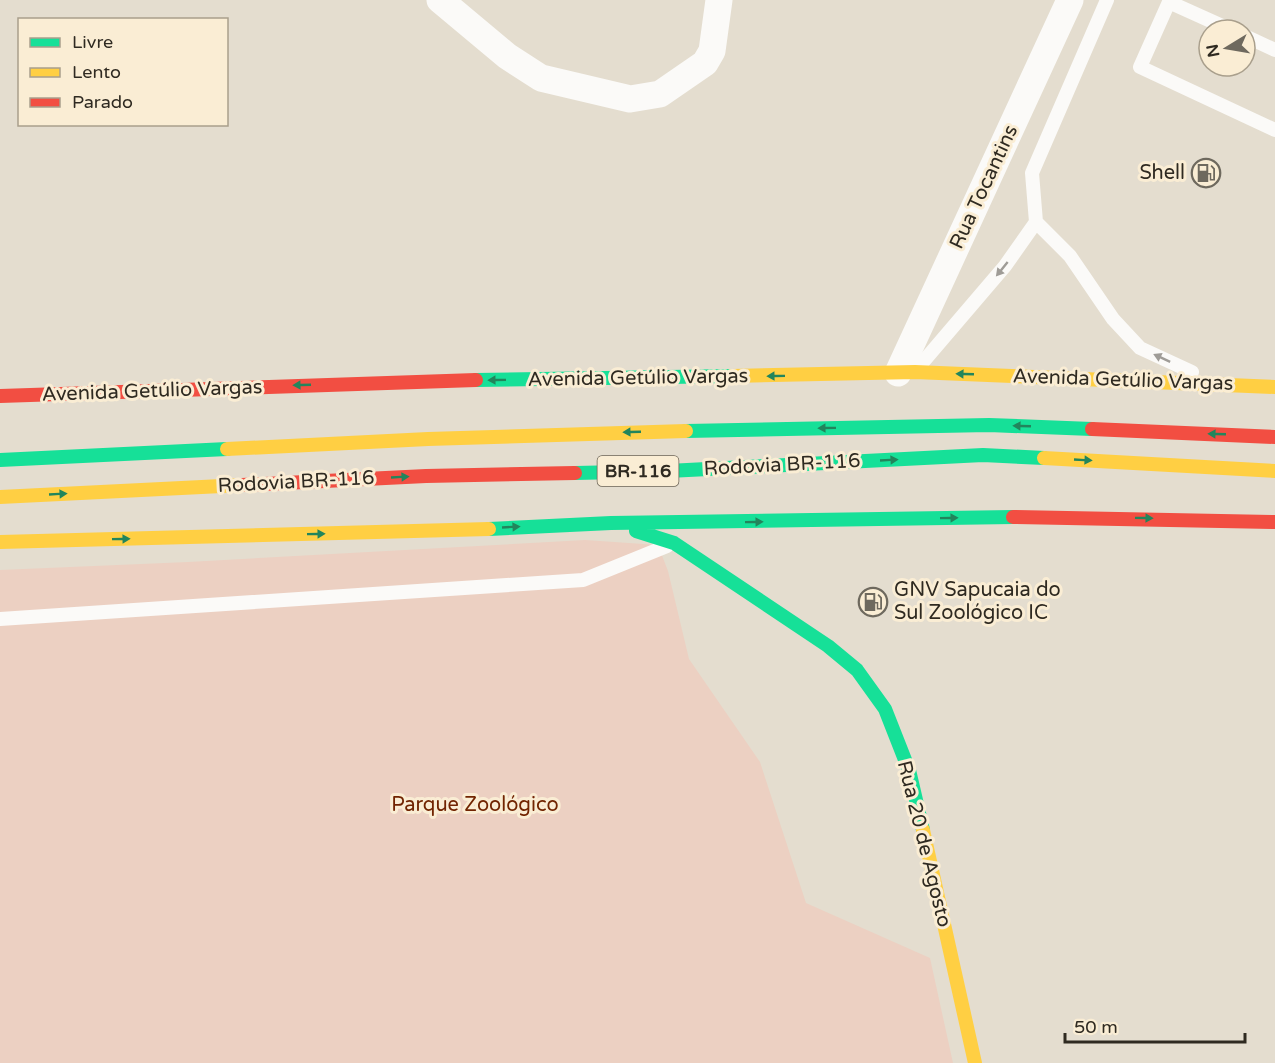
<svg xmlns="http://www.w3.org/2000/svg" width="1275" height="1063" viewBox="0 0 1275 1063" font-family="'Varela Round',sans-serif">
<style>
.green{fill:#ecd0c2}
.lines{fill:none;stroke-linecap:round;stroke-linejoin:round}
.lane{stroke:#fbfaf8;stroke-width:14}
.street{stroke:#fbfaf8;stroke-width:27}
.fast{stroke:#16e098;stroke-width:14}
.slow{stroke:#ffcf43;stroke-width:14}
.jam{stroke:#f24e42;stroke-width:14}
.oneway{fill:#9f9c97}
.oneway2{fill:#22855c}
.labels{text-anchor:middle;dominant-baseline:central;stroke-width:6;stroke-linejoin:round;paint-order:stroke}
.shield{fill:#faedd4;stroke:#6c6457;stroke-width:1.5}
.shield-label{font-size:18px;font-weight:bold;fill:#2f2a21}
.poi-label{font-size:20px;fill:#2f2a21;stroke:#faedd4;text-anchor:end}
.street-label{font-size:20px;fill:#2f2a21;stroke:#faedd4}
.park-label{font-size:20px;fill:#712401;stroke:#faedd4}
</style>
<rect width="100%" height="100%" fill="#e4ddcf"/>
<path class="green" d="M585,540l73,5 10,26 21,88 71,103 46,141 124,55 23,105h-953v-493l188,-8z"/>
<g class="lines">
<path class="lane" d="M1107,0l-75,173 4,49 34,34 43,63 27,29 52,24
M1170,0l-1,2 62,28
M1169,2l-29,65 135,63
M1245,36l30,14
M917,369l88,-103 31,-44
M0,619l583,-39 84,-34"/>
<path class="street" d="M440,0l67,56 34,22 89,21 30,-5 45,-31 7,-12 7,-51
M898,373l172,-373"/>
<path class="fast" d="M476,380l256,-4
M686,431l303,-6 103,4
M0,460l227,-11
M575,473l93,-2 315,-16 61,3
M489,529l122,-6 402,-6
M636,531l38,12 154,103 29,24 28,39 24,61 14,60"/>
<path class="slow" d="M732,376l183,-4 360,15
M227,449l201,-10 258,-8
M1044,458l231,13
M0,497l242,-12
M0,542l489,-13
M923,830l52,233"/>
<path class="jam" d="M0,396l476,-16
M1092,429l183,8
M242,485l184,-9 149,-3
M1013,517l262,5"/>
</g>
<defs><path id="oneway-solid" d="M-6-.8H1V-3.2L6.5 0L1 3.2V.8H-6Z" transform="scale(1.5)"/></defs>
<g class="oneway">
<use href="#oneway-solid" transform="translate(1002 269) rotate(129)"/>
<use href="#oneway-solid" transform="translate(1162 358) rotate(-155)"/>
</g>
<g class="oneway2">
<use href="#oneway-solid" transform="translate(965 374) rotate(-178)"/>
<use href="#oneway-solid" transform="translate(776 376) rotate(179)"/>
<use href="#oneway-solid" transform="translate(497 380) rotate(179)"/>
<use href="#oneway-solid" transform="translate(302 385) rotate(178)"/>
<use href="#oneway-solid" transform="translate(1022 426) rotate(-178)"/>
<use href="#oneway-solid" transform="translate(827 428) rotate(179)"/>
<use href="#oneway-solid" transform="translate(632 432) rotate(178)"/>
<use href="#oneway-solid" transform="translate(1217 434) rotate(-178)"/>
<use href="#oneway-solid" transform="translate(889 460) rotate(-3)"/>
<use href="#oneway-solid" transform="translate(1083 460) rotate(3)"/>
<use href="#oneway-solid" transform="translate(400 477) rotate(-3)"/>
<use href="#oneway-solid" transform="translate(58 494) rotate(-3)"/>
<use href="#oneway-solid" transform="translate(949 518) rotate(-1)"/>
<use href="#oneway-solid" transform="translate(1144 518) rotate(1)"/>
<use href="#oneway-solid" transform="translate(754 522) rotate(-1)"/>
<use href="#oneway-solid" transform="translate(511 527) rotate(-3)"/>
<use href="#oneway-solid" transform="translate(316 534) rotate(-1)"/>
<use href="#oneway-solid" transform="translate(121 539) rotate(-1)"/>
</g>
<defs>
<g id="fuel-ring" transform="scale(1.5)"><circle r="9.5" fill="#faedd4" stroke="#6e695e" stroke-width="1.5"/><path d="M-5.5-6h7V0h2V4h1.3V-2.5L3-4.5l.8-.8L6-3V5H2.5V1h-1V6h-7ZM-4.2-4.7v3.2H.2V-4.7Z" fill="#6e695e"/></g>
</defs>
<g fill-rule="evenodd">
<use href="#fuel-ring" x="1206" y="173"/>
<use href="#fuel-ring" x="873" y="602"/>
</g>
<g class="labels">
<rect class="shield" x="597.5" y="456" width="81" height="30" rx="4.5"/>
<g class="shield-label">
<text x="638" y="471">BR-116</text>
</g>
<g class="poi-label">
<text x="1185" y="173">Shell</text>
<text x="894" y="590" text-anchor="start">GNV Sapucaia do<tspan x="894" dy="23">Sul Zoológico IC</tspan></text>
</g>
<g class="street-label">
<text transform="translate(984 187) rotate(-65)">Rua Tocantins</text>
<text transform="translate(638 378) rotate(-1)">Avenida Getúlio Vargas</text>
<text transform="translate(1123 380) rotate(2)">Avenida Getúlio Vargas</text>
<text transform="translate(152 391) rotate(-2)">Avenida Getúlio Vargas</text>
<text transform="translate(782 465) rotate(-3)">Rodovia BR-116</text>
<text transform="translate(296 482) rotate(-3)">Rodovia BR-116</text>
<text transform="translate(924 844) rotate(76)">Rua 20 de Agosto</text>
</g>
<g class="park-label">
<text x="475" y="805">Parque Zoológico</text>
</g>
</g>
<rect x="18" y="18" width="210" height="108" fill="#faedd4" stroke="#a99f8c" stroke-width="1.5"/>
<rect x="30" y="38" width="30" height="9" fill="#16e098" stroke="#a99f8c" stroke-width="1.5"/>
<text x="72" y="48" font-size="18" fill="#2f2a21">Livre</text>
<rect x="30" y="68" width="30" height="9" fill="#ffcf43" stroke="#a99f8c" stroke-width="1.5"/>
<text x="72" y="78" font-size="18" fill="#2f2a21">Lento</text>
<rect x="30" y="98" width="30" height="9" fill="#f24e42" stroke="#a99f8c" stroke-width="1.5"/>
<text x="72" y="108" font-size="18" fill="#2f2a21">Parado</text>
<g transform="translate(1227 48) rotate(259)"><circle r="28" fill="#faedd4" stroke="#a99f8c" stroke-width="1.5"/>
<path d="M0-4.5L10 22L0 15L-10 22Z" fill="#6e695e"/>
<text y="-9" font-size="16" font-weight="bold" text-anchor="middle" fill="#2f2a21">N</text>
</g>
<path d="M1065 1033v9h180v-9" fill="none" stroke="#2f2a21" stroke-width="3"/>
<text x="1074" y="1033" font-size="18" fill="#2f2a21" stroke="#faedd4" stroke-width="4.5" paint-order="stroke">50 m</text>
</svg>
